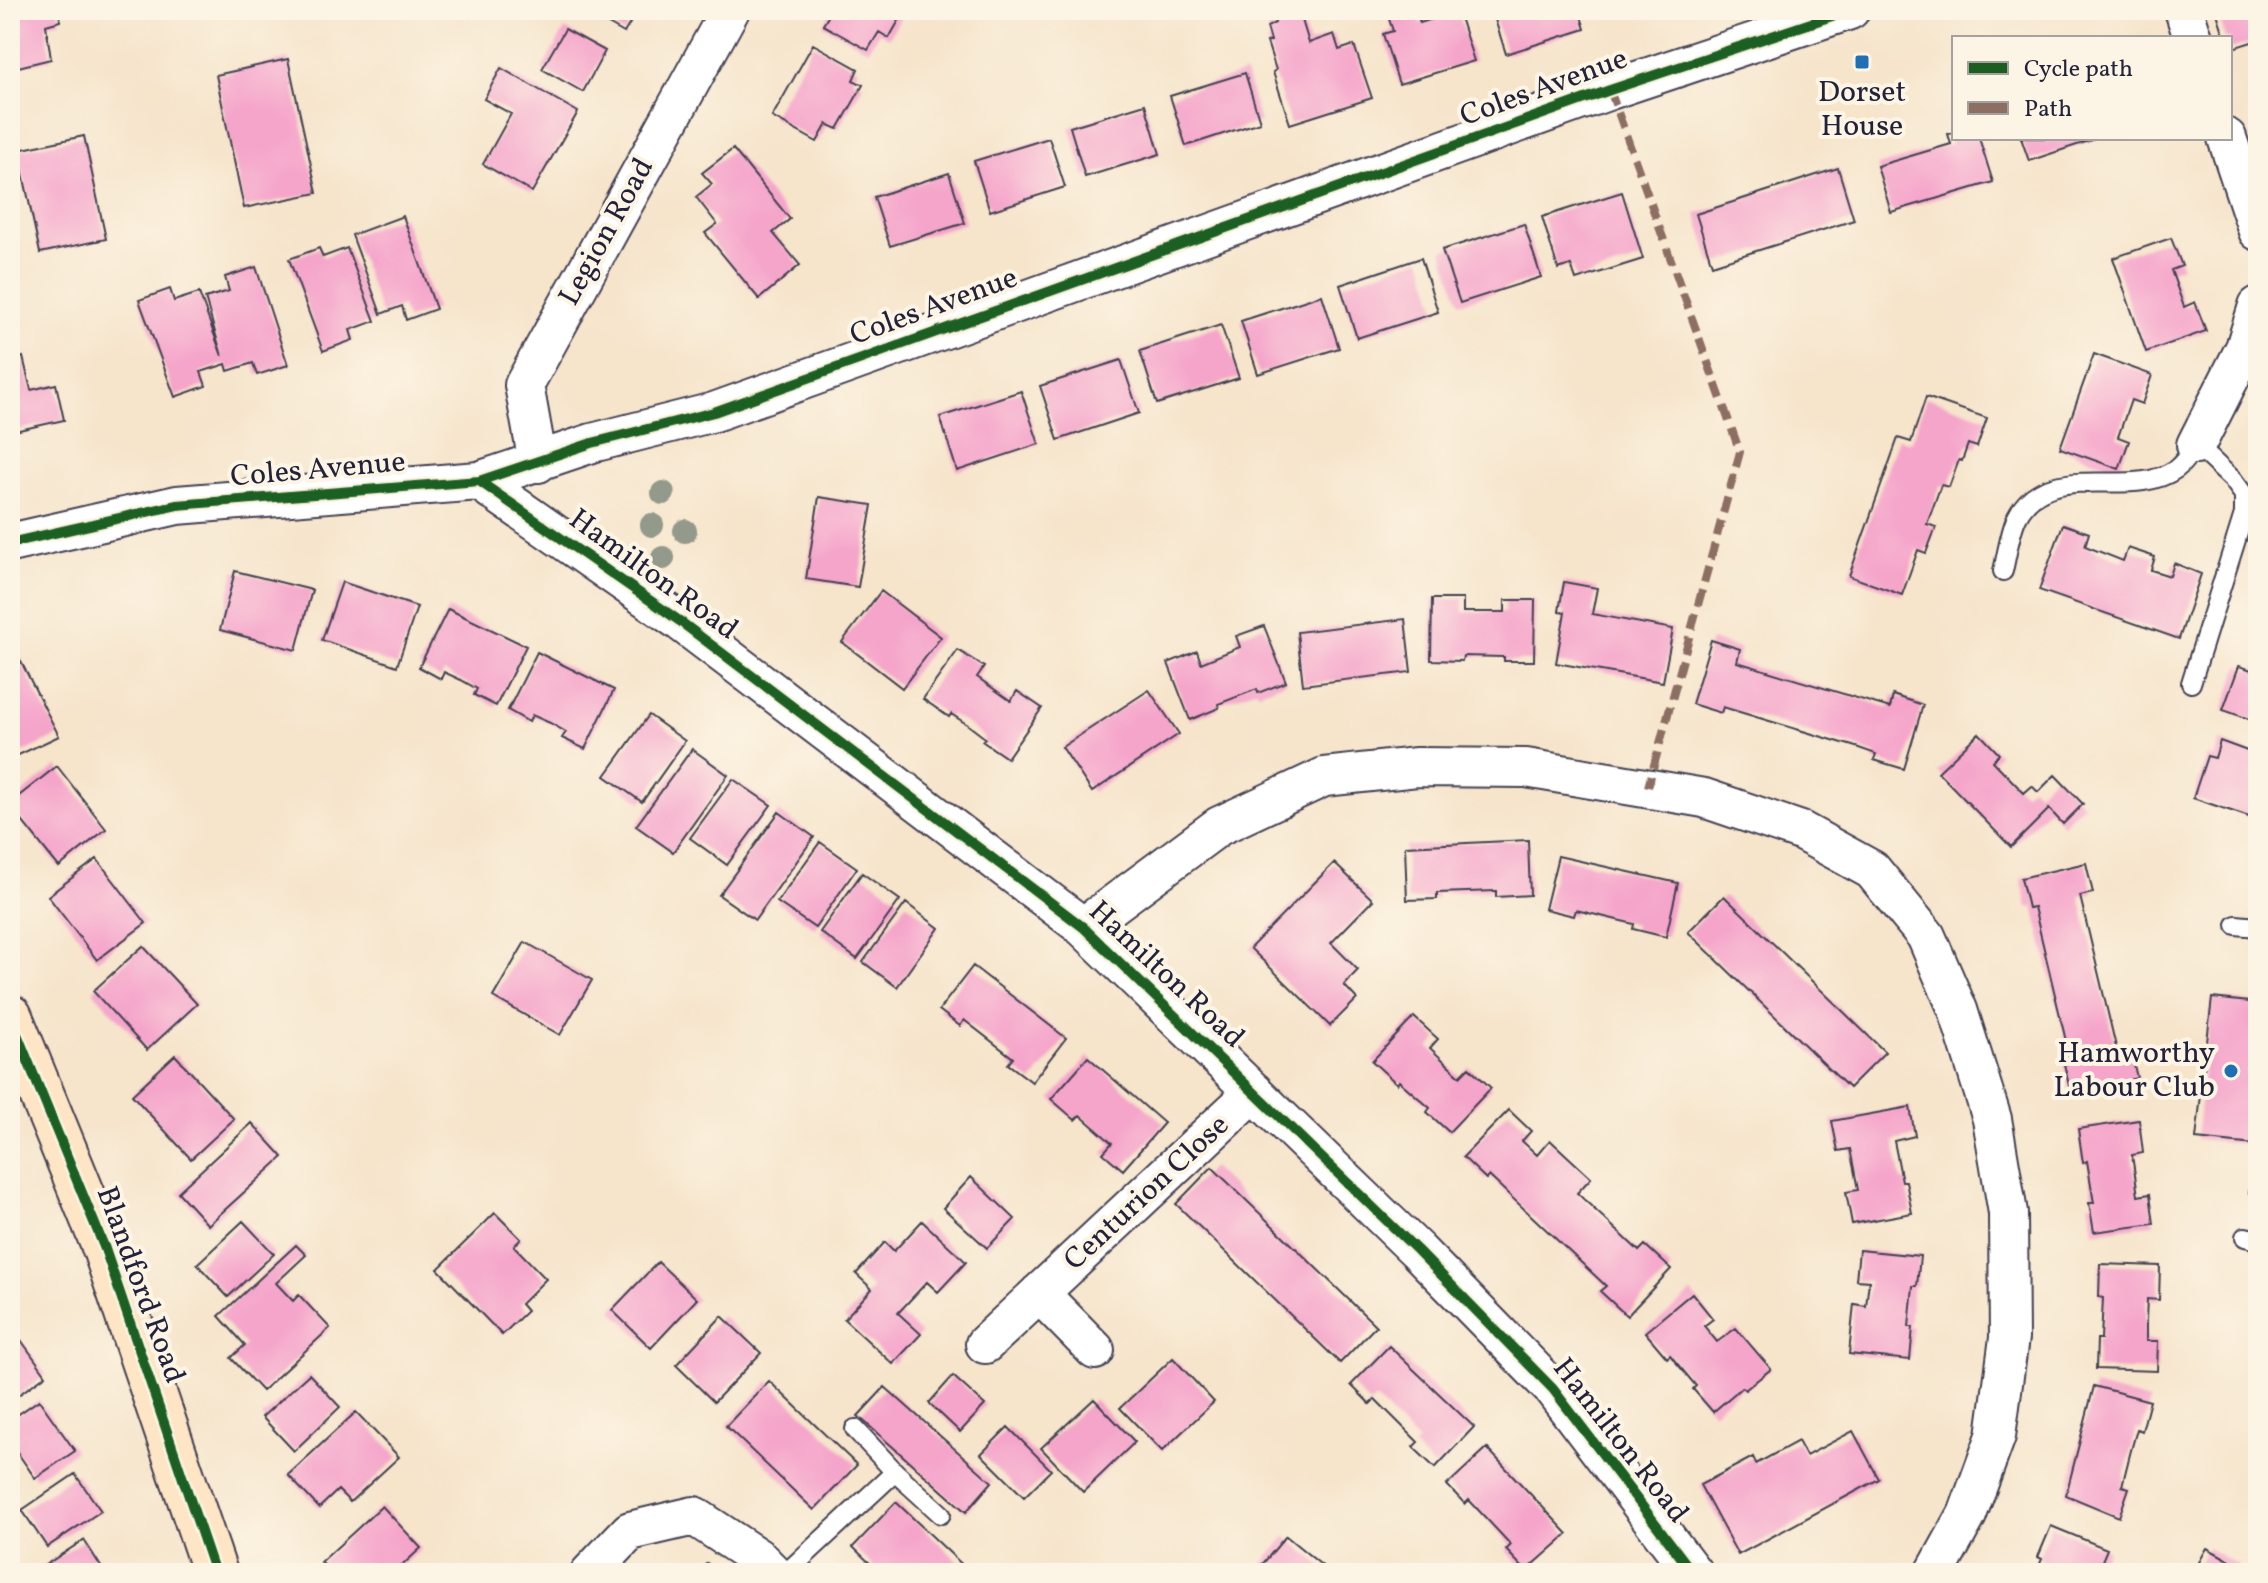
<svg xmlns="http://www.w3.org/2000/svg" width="2268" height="1583" viewBox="0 0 2268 1583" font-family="Vollkorn,serif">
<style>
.building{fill:#f5a4ca}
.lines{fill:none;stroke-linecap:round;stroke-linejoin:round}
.lane-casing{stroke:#423f51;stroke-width:22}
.street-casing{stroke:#423f51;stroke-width:42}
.secondary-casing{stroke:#423f51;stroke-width:48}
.lane{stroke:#fff;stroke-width:18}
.street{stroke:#fff;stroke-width:38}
.secondary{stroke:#fee5c5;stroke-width:44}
.quiet{stroke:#8d6e63;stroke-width:8;stroke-dasharray:16 8;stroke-linecap:butt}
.cycleway-casing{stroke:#fcf5e5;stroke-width:15}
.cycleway{stroke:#1b5e20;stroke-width:10}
.tree{fill:#949a8b}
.poi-dot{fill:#1f6fb2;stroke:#fcf5e5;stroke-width:3}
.labels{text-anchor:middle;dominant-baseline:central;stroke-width:8;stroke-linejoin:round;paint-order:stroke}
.street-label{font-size:30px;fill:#22223b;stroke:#fcf5e5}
.poi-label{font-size:30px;fill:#22223b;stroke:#fcf5e5}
</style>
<rect width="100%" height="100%" fill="#fcf5e5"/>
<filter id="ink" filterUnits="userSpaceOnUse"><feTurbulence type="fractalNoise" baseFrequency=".0125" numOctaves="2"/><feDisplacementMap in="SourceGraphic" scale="16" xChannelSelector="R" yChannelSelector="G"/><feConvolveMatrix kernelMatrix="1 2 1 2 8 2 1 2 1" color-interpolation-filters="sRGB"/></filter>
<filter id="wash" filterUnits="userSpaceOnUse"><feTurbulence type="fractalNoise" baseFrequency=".006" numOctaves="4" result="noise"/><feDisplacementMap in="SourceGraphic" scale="32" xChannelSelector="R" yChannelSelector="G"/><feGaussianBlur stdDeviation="1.8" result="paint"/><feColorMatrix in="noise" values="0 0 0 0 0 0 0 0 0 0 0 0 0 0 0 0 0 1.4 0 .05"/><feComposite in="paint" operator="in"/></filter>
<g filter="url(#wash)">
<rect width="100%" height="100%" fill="#f6e4cb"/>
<g id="blocks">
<path class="building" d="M10,10h49l1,11 -14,4 5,34 -41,10z
M584,10h54l-14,23z
M832,10h73l-16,28 -10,-6 -11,18 -45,-25z
M1271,10h28l10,33 25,-9 5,16 15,-5 18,53 -82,26 -17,-52 3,-2 -9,-28 4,-1 -4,-14 8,-4z
M1386,10h30l4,13 38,-12 16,50 -75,23 -16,-50 10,-3z
M1492,10h87l6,19 -79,25z
M2216,10h42v30l-28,9v-11h-5z
M565,29l40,22 -22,41 -41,-23z
M813,44l45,25 -5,11 10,5 -25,44 -11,-5 -10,18 -45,-25z
M288,59l29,134 -73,15 -28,-133z
M501,68l77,44 -46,80 -49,-28 28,-50 -27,-15z
M1245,73l15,49 -74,24 -16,-50z
M1145,104l15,50 -75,23 -15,-50z
M1954,133v5h25l14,44 -102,30 -14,-46 74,-22 -3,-10z
M84,136l22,103 -66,14 -22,-103z
M1049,138l16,49 -75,24 -16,-50z
M2021,138h74v1l-66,22z
M733,149l57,70 -17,14 27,32 -41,34 -54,-66 12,-9 -21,-27 16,-13 -10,-11z
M1838,168l16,52 -142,45 -16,-51z
M949,173l16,50 -75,23 -16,-49z
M1622,192l21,67 -67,21 -5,-15 -13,4 -16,-52z
M403,216l33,93 -30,11 -4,-14 -21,8 -29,-79z
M1524,224l17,53 -81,26 -18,-53z
M2171,238l11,28 -11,4 13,37 11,-5 11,29 -60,21 -33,-94z
M319,248l4,9 24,-9 28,73 -25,9 3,10 -30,11 -34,-92z
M1421,258l17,54 -81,26 -17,-53z
M256,267l32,98 -31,10 -4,-12 -25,8 -2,-7 -25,8 5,14 -31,11 -36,-97 31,-11 4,12 25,-8 23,63 -17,-58 24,-7 -4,-14z
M1322,295l17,53 -81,26 -17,-53z
M1221,325l18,53 -82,26 -17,-53z
M2094,354l58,21 -10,29 -11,-4 -13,37 11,4 -10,28 -59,-21z
M23,357l8,33 25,-6 8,36 -54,12v-72z
M1121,360l18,53 -81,27 -18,-54z
M1021,391l18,53 -82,27 -17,-54z
M1926,397l61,21 -10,29 -9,-3 -6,17 -3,-1 -10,27 -8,-2 -14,39 9,3 -10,26 -8,-3 -16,45 -53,-19 49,-138 13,4z
M819,497l53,8 -14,82 -52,-8z
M2063,524l26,9 -4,13 38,15 5,-13 27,9 -4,13 19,6 4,-13 27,11 -22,65 -140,-49z
M235,571l77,19 -16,60 -76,-20z
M342,582l75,25 -20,59 -75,-26z
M1564,582l33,6 -5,26 81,15 -10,53 -107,-19 9,-51 -6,-1z
M881,591l60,46 -39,51 -60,-46z
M1432,599h31v13h42v-12h30l-1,61h-30v-4l-41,-1 -1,5 -31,-1z
M448,609l78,37 -30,60 -22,-11 3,-6 -16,-9 -17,-8 -3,7 -22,-12z
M1405,619l6,53 -108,13 -6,-53z
M1264,626l22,56 -28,11 -1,-4 -39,15 1,4 -29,12 -22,-57 29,-12 4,12 39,-16 -4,-11z
M10,640l49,96 -49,23z
M1711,640l29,9 -3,13 17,5 136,41 3,-13 30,10 -19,64 -30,-9 2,-6 -20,-7 -133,-40 -2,6 -29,-9z
M958,650l26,17 -7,10 34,24 6,-10 25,17 -35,50 -25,-17 3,-3 -17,-13 -17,-11 -2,3 -26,-18z
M537,652l77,38 -29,59 -23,-11 4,-6 -16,-9 -18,-8 -3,7 -21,-12z
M2258,664v58l-35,-12 16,-44 16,5z
M1149,690l30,44 -87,58 -30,-45z
M649,715l36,26 -43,61 -37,-26z
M1979,733l20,21 -6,7 31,32 8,-7 6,6 17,-17 28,29 -20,20 -14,-15 -38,38 -73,-75z
M2220,741l38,14 -2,17 2,1v47l-65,-22 14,-42 8,2z
M692,749l36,26 -55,77 -37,-26z
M57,766l49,63 -47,38 -49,-61v-3z
M733,779l38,26 -44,60 -37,-27z
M779,812l35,25 -59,83 -36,-25z
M1528,840l2,55 -34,2v-6l-59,2v6l-30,1 -2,-54z
M820,842l37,26 -42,60 -38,-26z
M1558,856l120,27 -12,54 -33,-8 1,-5 -58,-14 -2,6 -29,-7z
M97,859l49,64 -49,37 -49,-64z
M1334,863l39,37 -42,43 27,27 -14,15 13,14 -27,27 -80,-78z
M2086,863l7,30 -13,3 37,155 13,-3 7,30 -66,16 -7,-30 7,-2 -37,-155 -6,1 -7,-30z
M862,873l38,27 -43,59 -37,-27z
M1724,896l161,156 -36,36 -161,-156z
M906,903l33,25 -42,59 -34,-25z
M525,942l67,38 -32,55 -67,-38z
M143,946l54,58 -50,46 -54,-59z
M973,966l93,72 -34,44 -24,-18 5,-6 -49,-38 -4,6 -21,-16z
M2212,998l46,5v191l-9,-1 6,-48 -59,-6z
M1414,1017l24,22 -8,9 30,28 9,-9 22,21 -42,44 -22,-20 3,-4 -31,-27 -2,3 -25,-23z
M175,1055l59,64 -43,40 -59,-64z
M1088,1057l76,66 -41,47 -20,-17 9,-10 -32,-28 -5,5 -24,-21z
M1910,1107l5,29 -21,5 8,40h4l6,32 -60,11 -6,-32 12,-2 -4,-21 -4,-20 -12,2 -6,-30z
M1509,1110l22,21 -9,10 15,14 13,-15 41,38 -14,15 62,58 6,-6 26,24 -44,47 -27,-25 6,-5 -117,-110 -3,3 -23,-22z
M2139,1120l4,33 -11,2 3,20 3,21 12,-2 4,30 -60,8 -5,-29h5l-7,-42 -4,2 -5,-34z
M252,1123l31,34 -75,68 -30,-33z
M1212,1167l164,159 -36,37 -164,-159z
M971,1177l44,42 -28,29 -44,-40z
M495,1213l26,26 -7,7 32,33 -25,25 6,7 -25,24 -64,-66z
M243,1221l31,33 -46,43 -31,-33z
M922,1221l44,41 -28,30 -11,-10 -29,31 23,21 -28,30 -49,-45 28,-30 -16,-15 29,-32 9,9z
M296,1245l10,10 -30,28 17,18 6,-6 31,33 -68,63 -31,-33 14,-13 -26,-29z
M1859,1250l61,6 -3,30h-4l-4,41h4l-3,33 -61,-6 5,-50 12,2 3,-25 -13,-1z
M658,1262l39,37 -46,49 -39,-38z
M2100,1264l60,2 -1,34 -12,-1 -1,21v21h12l-1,30 -61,-2 1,-30h4l2,-41 -4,-1z
M1692,1293l21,26 -9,7 13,16 19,-14 35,41 -26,21 -3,-3 -29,25 -20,-23 3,-3 -26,-31 -3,3 -22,-26z
M722,1316l39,37 -47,49 -38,-37z
M21,1340l25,35 -36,26v-53z
M1389,1346l85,81 -39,41 -22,-21 5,-5 -43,-43 -5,5 -19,-19z
M1173,1358l41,44 -52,49 -42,-43z
M309,1374l31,33 -46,44 -32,-34z
M953,1376l32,29 -25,27 -31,-29z
M769,1381l88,84 -43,45 -88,-84z
M2094,1386l56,15 -8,30 -5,-2 -7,25 -8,32 7,2 -10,29 -53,-22z
M885,1387l107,95 -26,30 -108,-96z
M1094,1399l41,43 -52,50 -42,-44z
M39,1400l36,51 -40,27 -18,-26 -7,4v-36z
M356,1412l43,45 -49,45 -12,-12 -19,18 -31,-33z
M1008,1427l43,43 -27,27 -43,-43z
M1853,1431l26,48 -141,76 -38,-70 53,-28 3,7 42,-23 8,15z
M1487,1448l81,86 -42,37 -20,-21 5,-5 -42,-45 -4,4 -18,-19z
M75,1474l26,37 -54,36 -25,-37z
M896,1502l75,71h-91l-27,-26z
M382,1506l39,42 -27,25h-62l-11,-11z
M2051,1526l56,23 -10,24h-61l6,-14 -4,-2z
M1286,1536l45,37h-76z
M84,1540l21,33h-72z
M2207,1548l31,17 -4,8h-41z
M707,1563l10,10h-19z"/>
</g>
</g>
<g filter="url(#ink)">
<use href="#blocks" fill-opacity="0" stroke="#423f51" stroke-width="2"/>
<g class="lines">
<g class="lane-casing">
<path id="lane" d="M2003,571c4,-17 7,-39 14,-54 30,-61 114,-15 159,-48 8,-6 14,-16 20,-24l37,35 11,15v19l-53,169
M2236,925l22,2
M2245,1237l13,3
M855,1429l40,43
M786,1573l109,-101 46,42"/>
</g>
<g class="street-casing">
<path id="street" d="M2184,10l9,28
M2227,138l31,93
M2196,445l49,-97 13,-42
M538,463l-14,-78 206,-375
M479,481l202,141 402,305 334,323 136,139 140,184
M10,543l167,-38 302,-24 113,-38 122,-31 896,-322 240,-80
M1083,927l136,-101 105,-49 93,-10 109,1 178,30 97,33 71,39 54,66 32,74 34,109 16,94 1,125 -13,98 -29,79 -32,58
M1039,1293l56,57
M985,1344l269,-252
M590,1573l40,-42 64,-15 64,42 15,15"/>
</g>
<g class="secondary-casing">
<path id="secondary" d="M10,1017l95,232 110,324"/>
</g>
<use href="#lane" class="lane"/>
<use href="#street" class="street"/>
<use href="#secondary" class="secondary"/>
<path class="quiet" d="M1610,90l130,362 -92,335"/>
<g class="cycleway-casing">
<path id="cycleway" d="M479,481l202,141 402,305 334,323 136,139 140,184
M10,543l167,-38 302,-24 113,-38 122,-31 896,-322 240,-80
M10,1017l95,232 110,324"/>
</g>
<use href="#cycleway" class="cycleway"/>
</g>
<g class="tree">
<circle cx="663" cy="493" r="12"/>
<circle cx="652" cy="525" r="12"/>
<circle cx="685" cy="531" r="12"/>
<circle cx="663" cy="558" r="12"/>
</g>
</g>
<g class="poi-dot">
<rect x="1854" y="54" width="16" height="16" rx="4"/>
<circle cx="2231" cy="1071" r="8"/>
</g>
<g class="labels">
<g class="street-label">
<text transform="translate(1544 88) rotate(-20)">Coles Avenue</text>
<text transform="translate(607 232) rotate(-61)">Legion Road</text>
<text transform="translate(934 307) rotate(-20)">Coles Avenue</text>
<text transform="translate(318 470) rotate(-5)">Coles Avenue</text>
<text transform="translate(653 575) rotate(36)">Hamilton Road</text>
<text transform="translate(1166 975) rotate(43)">Hamilton Road</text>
<text transform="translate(1147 1193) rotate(-43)">Centurion Close</text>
<text transform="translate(140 1285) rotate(70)">Blandford Road</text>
<text transform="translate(1620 1441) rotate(52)">Hamilton Road</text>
</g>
<g class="poi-label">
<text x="1862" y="93">Dorset<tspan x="1862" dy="34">House</tspan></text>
<text x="2215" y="1054" text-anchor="end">Hamworthy<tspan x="2215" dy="34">Labour Club</tspan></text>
</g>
</g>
<rect width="2268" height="1583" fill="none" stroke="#fcf5e5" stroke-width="40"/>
<rect x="1952" y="36" width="280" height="104" fill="#fcf5e5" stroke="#a5a1a1" stroke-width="2"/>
<rect x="1968" y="62" width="40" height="12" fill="#1b5e20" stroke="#a5a1a1" stroke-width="2"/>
<text x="2024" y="76" font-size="24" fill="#22223b">Cycle path</text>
<rect x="1968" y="102" width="40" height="12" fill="#8d6e63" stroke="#a5a1a1" stroke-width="2"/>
<text x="2024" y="116" font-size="24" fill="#22223b">Path</text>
</svg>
